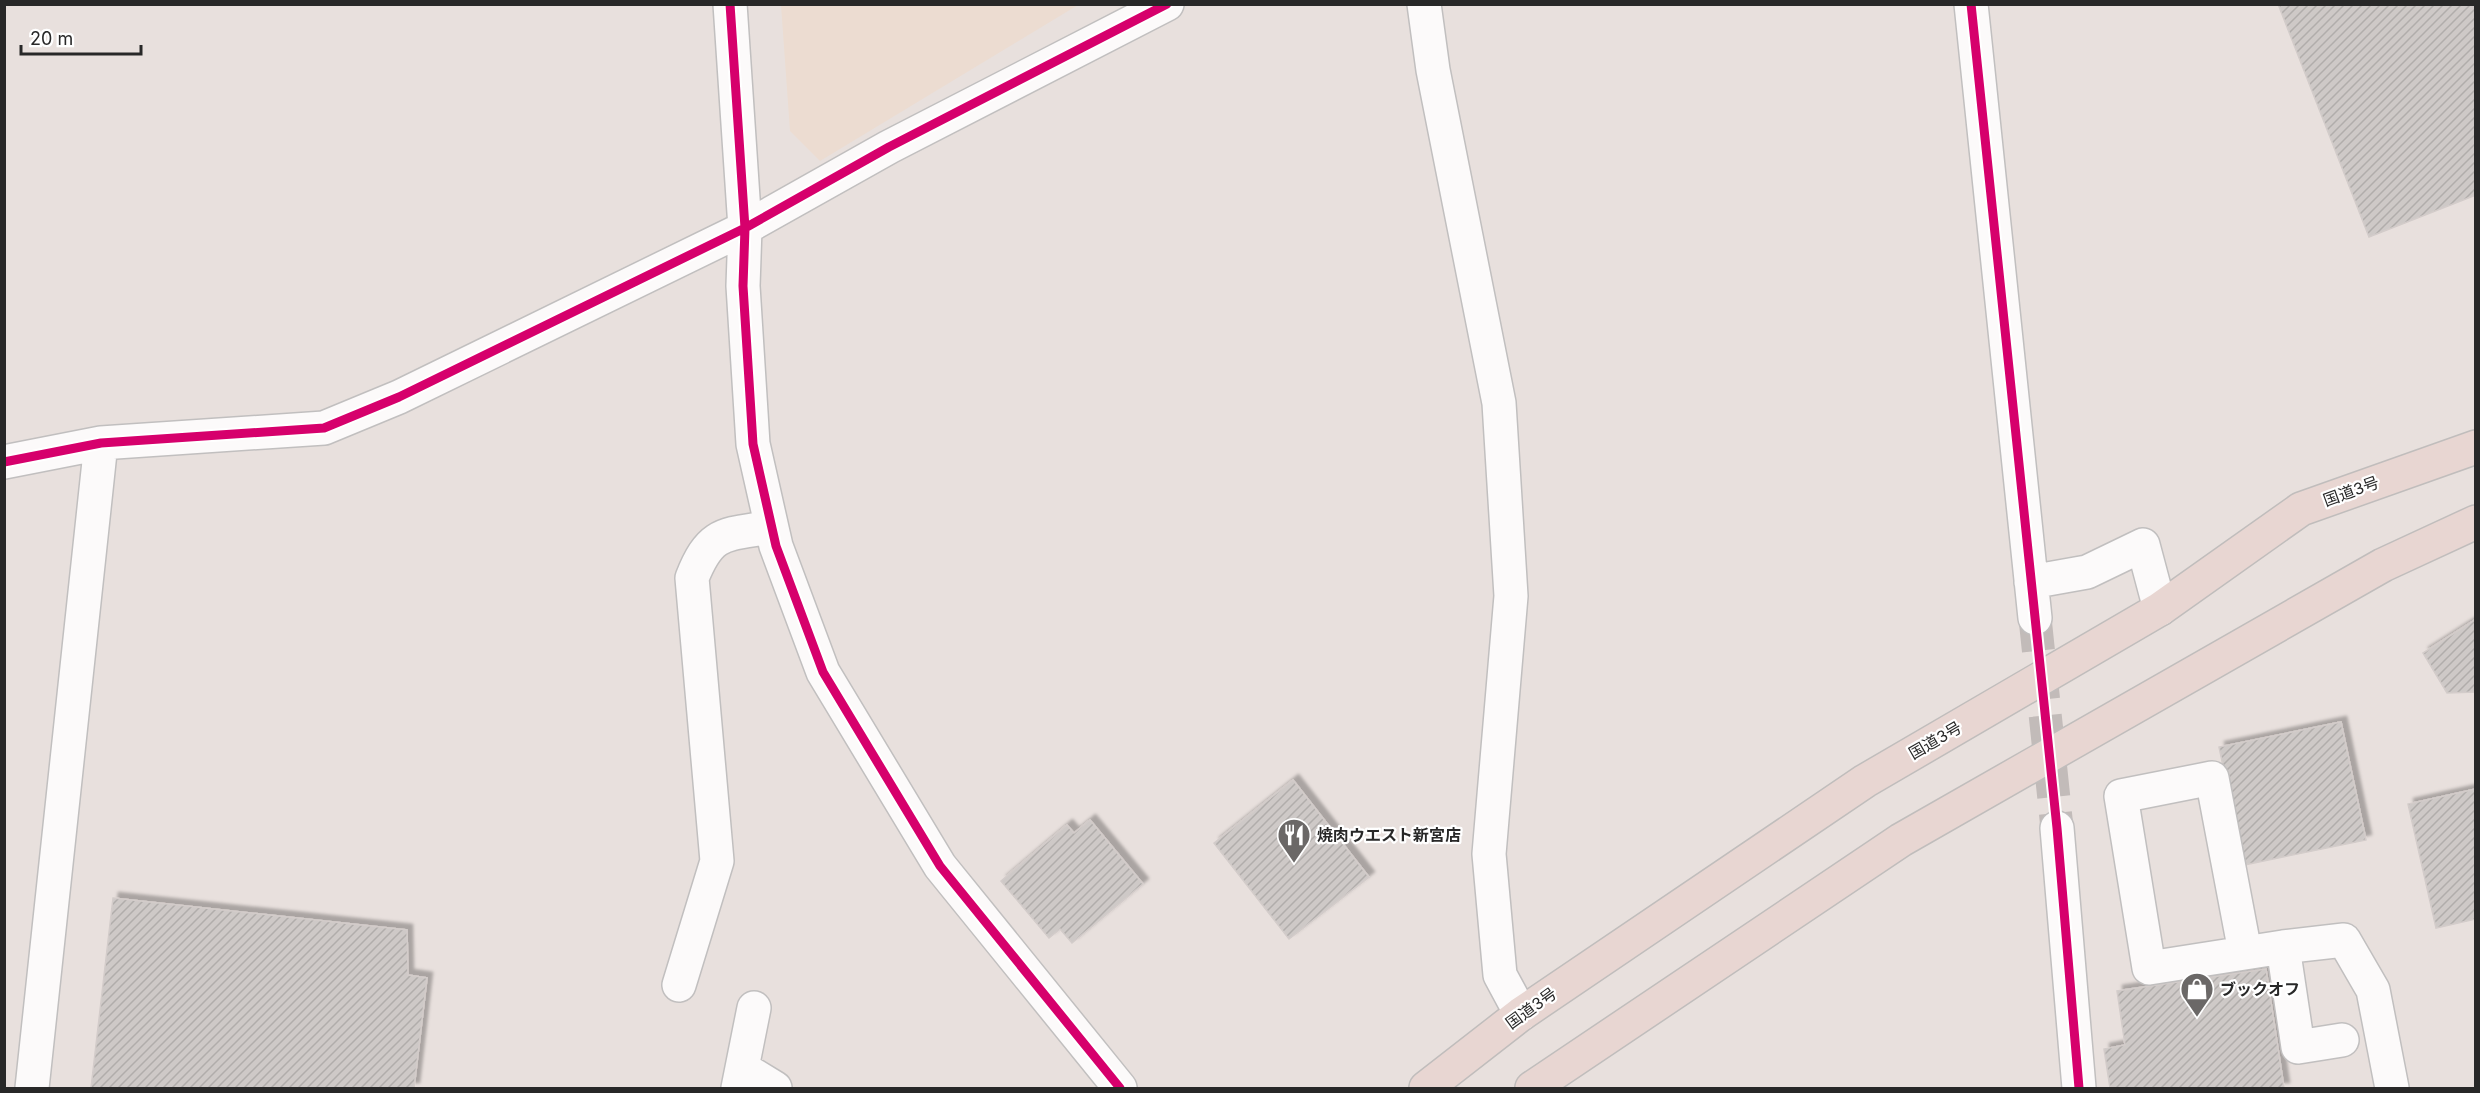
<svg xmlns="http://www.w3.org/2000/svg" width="2480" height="1093" viewBox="0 0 2480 1093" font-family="Inter,'Noto Sans JP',sans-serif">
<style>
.education{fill:#ecdcd1}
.building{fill:url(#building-hatch);stroke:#d3ccca;stroke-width:1.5;filter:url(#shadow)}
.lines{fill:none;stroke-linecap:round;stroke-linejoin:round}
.minor-tunnel{stroke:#c2bbb9;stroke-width:33;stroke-dasharray:33 16;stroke-linecap:butt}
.minor-casing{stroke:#c1bfbf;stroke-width:36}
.highway-casing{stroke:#c0bdbc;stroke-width:36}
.minor{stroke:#fcfafa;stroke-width:33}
.highway{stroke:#e8d6d2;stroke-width:33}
.cycleway-casing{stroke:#fff;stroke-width:13}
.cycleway{stroke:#d6006c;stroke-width:9}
.labels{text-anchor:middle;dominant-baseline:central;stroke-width:4.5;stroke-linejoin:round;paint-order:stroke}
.street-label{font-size:16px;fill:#282828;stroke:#fff}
.poi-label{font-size:16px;font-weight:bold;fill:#282828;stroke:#fff;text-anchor:start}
</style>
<defs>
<pattern id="building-hatch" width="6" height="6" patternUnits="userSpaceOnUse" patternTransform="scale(1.5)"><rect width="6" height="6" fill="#cec9c7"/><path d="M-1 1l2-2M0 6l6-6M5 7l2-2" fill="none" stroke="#b1adab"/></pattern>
<filter id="shadow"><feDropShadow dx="5.5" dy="-5.5" stdDeviation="1.5" flood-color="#0004"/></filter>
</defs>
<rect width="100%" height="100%" fill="#e8e0dd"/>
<path class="education" d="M781,5v-1l297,1 -258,156 -30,-30z"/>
<path class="building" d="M2278,4h198v191l-107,42z
M2476,619v73l-29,1 -24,-40z
M2341,722l25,118 -122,25 -25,-118z
M1293,780l76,97 -80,62 -75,-96z
M2476,789v130l-40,9 -28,-124z
M1090,820l53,64 -71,59 -12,-14 -11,9 -48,-57 66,-56 7,8z
M113,898l294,32 1,45 19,3 -13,110h-323z
M2266,969l18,119h-174l-6,-39 21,-4 -8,-54z"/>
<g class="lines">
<path class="minor-tunnel" d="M2035,618l22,210"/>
<g class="minor-casing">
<path id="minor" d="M730,4l15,224 -2,58 10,158 23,102 47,126 117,194 180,222
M1424,4l9,66 66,333 12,193 -22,258 11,121 21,39
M1971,4l64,614
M4,462l97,-19 223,-15 75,-31 346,-169 144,-81 278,-143
M2031,582l56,-10 56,-27 17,64
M2057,828l22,260
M2283,947l15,100 44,-7
M2245,952l-33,-174 -91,18 28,172 134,-21 61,-7 29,50 19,98
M679,985l38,-124 -25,-283c19,-48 33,-43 79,-51
M742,1068l33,20
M32,1088l69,-645
M738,1088l16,-80"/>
</g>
<g class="highway-casing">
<path id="highway" d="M1426,1088l95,-74 344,-233 295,-172 141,-100 175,-62
M1532,1088l369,-248 482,-275 93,-43"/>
</g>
<use href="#minor" class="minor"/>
<use href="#highway" class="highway"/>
<g class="cycleway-casing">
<path id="cycleway" d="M730,4l15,224 -2,58 10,158 23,102 47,126 117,194 180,222
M1971,4l86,824 22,260
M4,462l97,-19 223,-15 75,-31 346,-169 144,-81 278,-143"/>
</g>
<use href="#cycleway" class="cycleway"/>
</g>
<defs>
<g id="restaurant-pin" transform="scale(1.725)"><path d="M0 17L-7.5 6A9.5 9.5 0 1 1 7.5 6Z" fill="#6b6867" stroke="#fff"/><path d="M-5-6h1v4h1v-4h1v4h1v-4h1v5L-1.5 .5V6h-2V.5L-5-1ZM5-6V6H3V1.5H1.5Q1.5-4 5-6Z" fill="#fff"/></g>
<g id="shop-pin" transform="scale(1.725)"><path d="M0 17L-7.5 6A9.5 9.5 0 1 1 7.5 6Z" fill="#6b6867" stroke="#fff"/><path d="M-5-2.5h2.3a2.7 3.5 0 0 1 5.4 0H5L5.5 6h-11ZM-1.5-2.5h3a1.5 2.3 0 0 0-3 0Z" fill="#fff"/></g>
</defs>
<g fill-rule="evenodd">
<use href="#restaurant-pin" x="1294" y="835"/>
<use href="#shop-pin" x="2197" y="989"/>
</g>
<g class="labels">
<g class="street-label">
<text transform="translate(2351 491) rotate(-20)">国道3号</text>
<text transform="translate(1935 740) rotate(-30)">国道3号</text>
<text transform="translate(1531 1008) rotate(-36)">国道3号</text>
</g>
<g class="poi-label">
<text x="1317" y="835">焼肉ウエスト新宮店</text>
<text x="2220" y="989">ブックオフ</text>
</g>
</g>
<rect width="2480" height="1093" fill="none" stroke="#282828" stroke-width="12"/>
<path d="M21 45v9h120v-9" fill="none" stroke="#282828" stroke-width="3"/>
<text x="30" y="45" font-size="18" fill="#282828" stroke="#ffffff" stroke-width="4.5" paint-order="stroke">20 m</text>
</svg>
